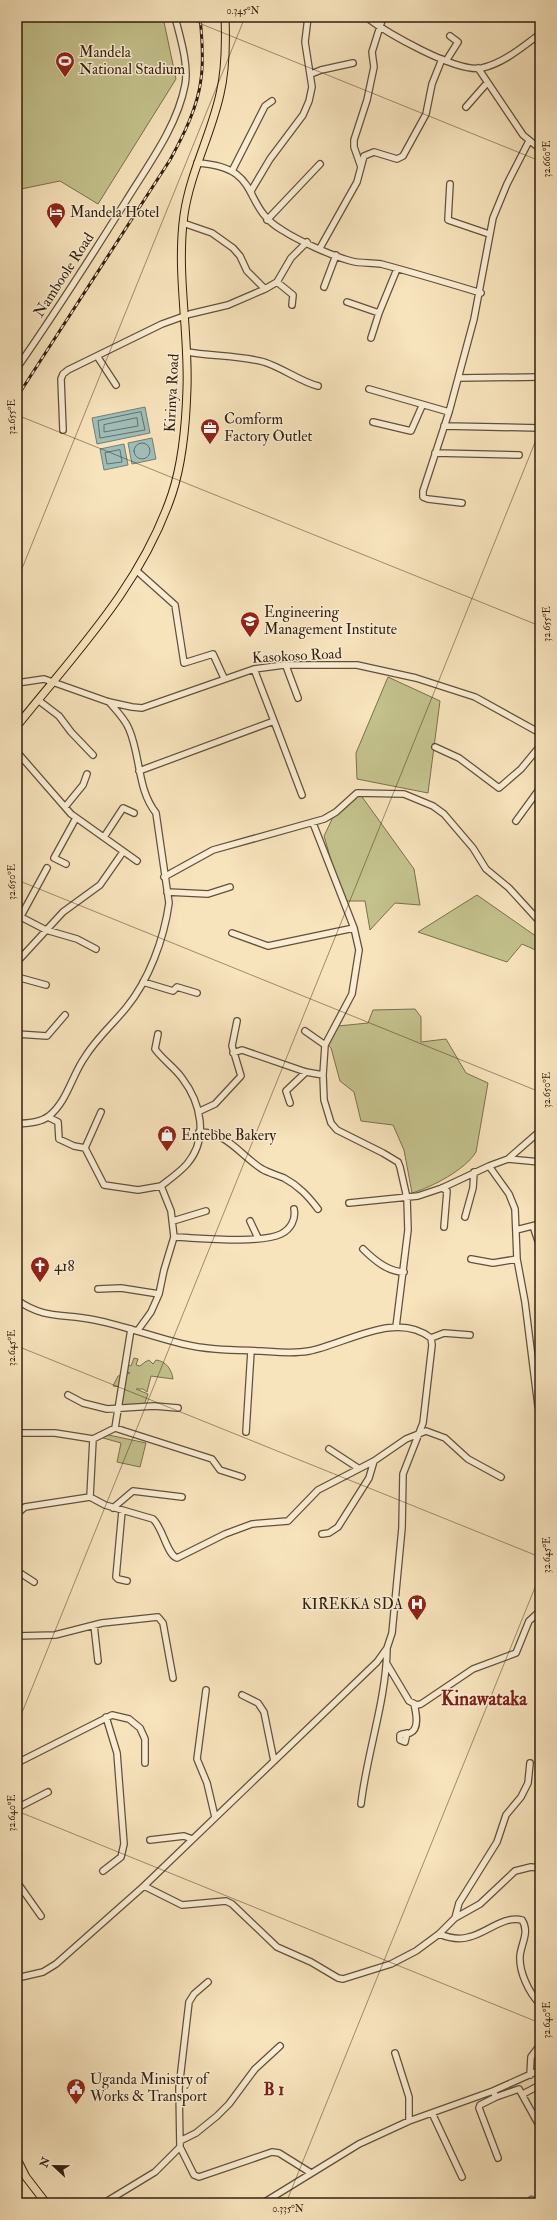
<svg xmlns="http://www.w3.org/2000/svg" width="557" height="2220" viewBox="0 0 557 2220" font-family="'IM FELL Double Pica',serif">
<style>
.green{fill:#c3c18c;stroke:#7a704d}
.water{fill:#9fbdb8;stroke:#737e74}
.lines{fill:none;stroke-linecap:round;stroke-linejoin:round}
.shore{stroke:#686e63;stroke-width:1}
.stream{stroke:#737e74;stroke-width:1.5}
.minor-casing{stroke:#63503a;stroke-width:8}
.major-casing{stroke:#321f0e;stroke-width:9}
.minor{stroke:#faedd3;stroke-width:5.5}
.major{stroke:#f7e3bc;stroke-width:7}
.rail-casing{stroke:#321f0e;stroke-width:3}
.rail{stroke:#faedd3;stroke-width:1.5;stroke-dasharray:4.5;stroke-linecap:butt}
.ticks{fill:none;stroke:#321f0e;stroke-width:1;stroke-opacity:0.45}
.labels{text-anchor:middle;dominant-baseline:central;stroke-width:3;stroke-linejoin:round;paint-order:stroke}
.poi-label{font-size:15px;fill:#321f0e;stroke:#faedd3;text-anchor:start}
.street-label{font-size:15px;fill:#321f0e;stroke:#faedd3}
.quarter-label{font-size:17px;font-weight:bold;fill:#7a1f14;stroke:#faedd3}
.district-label{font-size:19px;font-weight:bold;fill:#7a1f14;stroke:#faedd3}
.neatline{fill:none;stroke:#321f0e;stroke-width:1.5}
.ticks-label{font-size:10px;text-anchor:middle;fill:#321f0e}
</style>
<rect width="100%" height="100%" fill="#f7e3bc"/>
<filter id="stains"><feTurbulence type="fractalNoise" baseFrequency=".005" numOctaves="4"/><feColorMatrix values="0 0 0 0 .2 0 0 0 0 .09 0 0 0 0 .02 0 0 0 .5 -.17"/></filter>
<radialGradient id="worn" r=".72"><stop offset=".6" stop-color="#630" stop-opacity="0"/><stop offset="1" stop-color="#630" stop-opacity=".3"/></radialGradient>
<path class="green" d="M17,17h146l13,62 -78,125 -38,-23 -39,8 -4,7z
M388,677l52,24 -12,92 -71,-14 -1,-26z
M360,794l54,75 6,36 -25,-2 -25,27 -5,-29h-19l-8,-17 -14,-48 10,-21z
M477,895l63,44v13l-18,-8 -15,18 -89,-30z
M415,1009l6,8v25l25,-3 20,34 22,10 -12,69c-11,18 -44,35 -64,41l-8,-43 -11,-25 -32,-4 -7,-29 -14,-11 -9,-33 -3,-3 10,-19 30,-3 5,-13z
M134,1358l4,1 -2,6 4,1 5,-4 4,-2 4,4 3,-4c10,1 16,10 17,19l-22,-3 -4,16 -4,-3h-7l12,5 -5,14 -21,-1v-20l-9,-1 5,-10 12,-3 -8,-3 2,-6 7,2z
M104,1434l42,9 -6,24 -23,-5 4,-19 -18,-5z"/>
<path class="water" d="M145,407l5,26 -53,11 -5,-26z
M152,438l4,21 -24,5 -4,-21z
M124,444l4,21 -24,5 -4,-21z"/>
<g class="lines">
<path class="shore" d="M141,412l4,18 -45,8 -2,-17z
M137,418l1,8 -34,6v-7z
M134 451a8 8 0 1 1 16 0a8 8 0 1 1-16 0Z
M120,450l2,12 -15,2 -2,-11z"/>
<path class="stream" d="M520,2203l11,-7 4,1 2,6"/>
<g class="minor-casing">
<path id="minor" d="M366,17c21,16 90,56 116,51 22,-5 40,-21 58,-34
M446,61l12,-19 -8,-6
M478,68l45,67 17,14
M311,74l10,-4 32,-7
M466,107l21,-24
M197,163c67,4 43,43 85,67 17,11 50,26 69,31 10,3 21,1 30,3 34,9 67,19 100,29
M361,167l-7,-20v-7l13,-40 7,-33 -2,-15 11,-35
M232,171l33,-65 7,-5
M450,184l-2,36 41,14
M251,191l19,-32 33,-44 6,-14 3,-14 -7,-45 3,-25
M267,220l53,-56
M183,223l29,10 21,15 7,8 7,15 18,18
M320,248l37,-66 7,-26 10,-4 23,7 6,-3 23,-42 6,-30 10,-25
M277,282l16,13 -1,10
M324,287l12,-32
M347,302l32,11
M371,338l8,-25 18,-44
M187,352c23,4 56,4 77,10 19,6 37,20 54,24
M97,356l19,29
M17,368c38,-55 74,-111 109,-167 22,-36 51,-74 59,-116 4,-20 -5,-48 -10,-68
M459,378l81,-1
M369,389l80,23
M373,422l38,9 11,-25
M444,426l96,2
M63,430l-2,-51 2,-5 5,-4 94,-46 28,-10 38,-9 37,-16 12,-7 14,-24 16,-16
M435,453l84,2
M462,503l-34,-4 -5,-2v-6l26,-79 25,-93 19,-101 14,-34 22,-43
M137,571l38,34 9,58 29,-9 11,24
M286,666l12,32
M254,669l20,52
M17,683l27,-4 65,23 23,5 10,1 112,-39 30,-4h73l59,13 59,19 65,36
M38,700l21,16 12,16 22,23
M435,747l24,11 40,30 22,-19 19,-23
M17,752l54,62 66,47
M139,771l135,-50 28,74
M65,807l18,-22 4,-11
M516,821l24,-33
M313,823l41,105 5,22 -7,44 -27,51 -2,30 1,25 7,23 6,7 46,23 15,9 2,5 7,31 1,32 -12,97
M104,837l19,-29 11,5
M66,864l-12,-6 22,-40
M164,877l49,-27 111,-31 12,-7 21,-19 47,1 29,12 11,8 29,34 13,21 23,19 31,34
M167,892l41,2 22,-7
M17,915l29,15 31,9 19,10
M21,916l26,-48
M232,933l36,13 86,-18
M17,962l46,-50 37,-27 23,-33
M17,977l29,8
M143,982l30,9 4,-4 20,6
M305,1031l20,14
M17,1034l30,2 18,-21
M158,1034l-3,15c8,11 19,18 27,29 19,25 27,60 5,86 -7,8 -17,15 -26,22l10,25 3,26
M233,1053l9,-3 64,22 17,3
M290,1103l-4,-12 20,-19
M200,1111l15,-7 26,-28 -9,-30 5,-25
M48,1117l10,5 1,17 15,7 11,2 16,-36
M17,1124c10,-1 23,-1 32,-8 18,-14 23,-41 36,-59 11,-18 27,-32 41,-49 23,-28 38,-69 43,-105l-13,-90c-19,-24 -15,-56 -27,-84 -4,-10 -13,-19 -20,-27
M199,1132c27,-1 42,24 63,37 7,4 15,6 22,9 15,8 24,18 34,31
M85,1148l19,37 34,5 23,-4
M508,1159l32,3
M489,1166l19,-7 32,-28
M442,1188l5,3 -3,36
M349,1203l69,-7 24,-8 47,-22 20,28 6,15 2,50 8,43 13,104 2,5
M465,1217l8,-29 1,-16
M173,1221l33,-10
M250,1221l8,17
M533,1226l7,21
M516,1230l24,-6
M363,1249c11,11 25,23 41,23
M471,1259l22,4 24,-4
M98,1289l23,-1 38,6
M17,1300c28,20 47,13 78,20 30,6 58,17 88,24 24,6 52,6 78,7 16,1 32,3 48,0 37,-7 87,-41 122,-13l1,7 -9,78 -20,51 -1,54 -10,105 -5,15 -10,14 -233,224 -88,78 -13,8 -26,6
M138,1330l13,-18 8,-18 5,-24 10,-33c26,1 86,7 107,-3 10,-5 15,-15 13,-25
M431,1338l13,-5 26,2
M68,1395l15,8 24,6 47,-3 24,2
M115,1428l97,31 8,11 22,7
M246,1432l5,-81
M17,1433h38l38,6 -3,58 -65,10 -8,7
M93,1439l22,-11 16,-99
M329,1449l29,19
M90,1497l15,8 48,14c10,9 14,36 24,39l48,-24 27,-10 36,-3 30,-31 56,-29 32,-22 20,-8 19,7 23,21 33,18
M113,1508l20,-17 49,6
M122,1511l-6,66 2,2 9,2
M322,1534l7,-1 9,-6 31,-49 5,-17
M17,1571l17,11
M94,1625l4,36
M17,1636l38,-1 47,-12 56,-6 5,6 10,55
M387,1664l22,37 8,4 4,-1 52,-35 43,-16 13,-32 11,-10
M206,1690l-9,69 10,24 8,34
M242,1695l16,8 6,9 10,49
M407,1733l-2,9 -5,-2v-5c4,-2 7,-1 10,-2 10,-4 6,-21 4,-29
M17,1763l95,-48 17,4 11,9 5,11v24
M361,1804c6,-52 25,-103 26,-155
M17,1808l31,-16
M150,1840l34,-4 8,3
M103,1871l18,-14 3,-13 -7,-91 -11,-36
M17,1882l24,34
M144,1886l38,19 44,-4 6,3 45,43 34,15 27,16 5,1 48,-15 25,-13 23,-17 16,-16 25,-14 35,-33 16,-4 9,1
M455,1918l4,-15 38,-61 9,-27 15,-18 7,-14 2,-20
M439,1934c10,4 20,6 30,3 16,-3 35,-22 53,-17 8,12 -1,24 -2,36 -1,16 9,37 20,48
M208,1982l-14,12 -5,8 -10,86 1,59 14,28 5,2 73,-25 7,1 32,20
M395,2053l14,44v24
M530,2075l1,-18 9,-12
M493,2091l3,6 -16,8 -1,3 19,50
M523,2094l17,-9
M496,2097l23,-8 21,38
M432,2113l30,64
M180,2141l16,-8 21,-17 12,-12 26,-35 25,-23
M104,2203l51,-31 25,-25
M263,2203l96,-59 50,-23 84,-30 47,-21"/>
</g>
<g class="major-casing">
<path id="major" d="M17,726c59,-74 124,-140 155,-232 11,-33 14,-71 15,-106 2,-58 -11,-116 -3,-173 6,-42 27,-80 36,-121 6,-25 6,-52 5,-77
M17,2159l9,18 20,26"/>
</g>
<use href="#minor" class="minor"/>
<use href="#major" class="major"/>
<g class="rail-casing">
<path id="rail" d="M17,397l153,-237c13,-24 28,-53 31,-81 3,-20 1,-42 -1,-62"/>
</g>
<use href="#rail" class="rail"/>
</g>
<path class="ticks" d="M184,17l356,144M17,415l523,211M17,581l228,-564M17,880l523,212M17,1346l523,211M17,1725l523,-1295M17,1811l523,212M286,2203l254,-628"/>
<defs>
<g id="stadium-pin" transform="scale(1)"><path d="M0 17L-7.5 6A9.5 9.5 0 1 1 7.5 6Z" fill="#8f2418" stroke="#faedd3"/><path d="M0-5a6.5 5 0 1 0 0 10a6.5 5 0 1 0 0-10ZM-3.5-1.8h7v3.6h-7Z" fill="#fff"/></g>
<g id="hotel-pin" transform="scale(1)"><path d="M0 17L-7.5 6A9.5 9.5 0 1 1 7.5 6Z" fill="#8f2418" stroke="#faedd3"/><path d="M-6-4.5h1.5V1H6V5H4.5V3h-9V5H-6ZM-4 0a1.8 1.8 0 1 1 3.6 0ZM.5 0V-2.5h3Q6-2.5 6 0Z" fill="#fff"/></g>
<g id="office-pin" transform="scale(1)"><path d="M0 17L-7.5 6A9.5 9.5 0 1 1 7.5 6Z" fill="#8f2418" stroke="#faedd3"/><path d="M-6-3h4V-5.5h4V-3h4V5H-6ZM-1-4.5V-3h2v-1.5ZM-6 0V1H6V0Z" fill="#fff"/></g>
<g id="school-pin" transform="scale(1)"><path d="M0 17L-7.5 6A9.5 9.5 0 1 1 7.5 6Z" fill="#8f2418" stroke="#faedd3"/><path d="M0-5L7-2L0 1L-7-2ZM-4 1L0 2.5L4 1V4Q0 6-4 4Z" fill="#fff"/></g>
<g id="shop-pin" transform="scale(1)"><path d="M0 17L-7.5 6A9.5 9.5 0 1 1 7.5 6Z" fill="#8f2418" stroke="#faedd3"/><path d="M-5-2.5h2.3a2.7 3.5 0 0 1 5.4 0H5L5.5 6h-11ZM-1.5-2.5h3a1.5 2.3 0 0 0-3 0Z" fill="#fff"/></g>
<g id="church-pin" transform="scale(1)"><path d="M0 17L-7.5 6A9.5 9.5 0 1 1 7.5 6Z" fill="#8f2418" stroke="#faedd3"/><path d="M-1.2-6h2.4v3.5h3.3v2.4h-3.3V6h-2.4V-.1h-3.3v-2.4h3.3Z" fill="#fff"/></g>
<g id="hospital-pin" transform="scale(1)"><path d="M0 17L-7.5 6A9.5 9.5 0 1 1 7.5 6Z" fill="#8f2418" stroke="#faedd3"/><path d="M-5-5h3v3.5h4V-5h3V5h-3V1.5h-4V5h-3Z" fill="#fff"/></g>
<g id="civic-pin" transform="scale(1)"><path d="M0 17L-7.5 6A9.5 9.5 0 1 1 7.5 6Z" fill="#8f2418" stroke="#faedd3"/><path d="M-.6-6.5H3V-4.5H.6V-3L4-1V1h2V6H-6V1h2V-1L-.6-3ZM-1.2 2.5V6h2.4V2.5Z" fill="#fff"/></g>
</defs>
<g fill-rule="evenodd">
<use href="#stadium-pin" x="65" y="61"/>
<use href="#hotel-pin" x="56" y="212"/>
<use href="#office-pin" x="210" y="428"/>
<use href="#school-pin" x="250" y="621"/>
<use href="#shop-pin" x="167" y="1135"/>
<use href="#church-pin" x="40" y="1266"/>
<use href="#hospital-pin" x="417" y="1604"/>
<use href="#civic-pin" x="76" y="2088"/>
</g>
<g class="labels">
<g class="poi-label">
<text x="79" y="52">Mandela<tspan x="79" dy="17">National Stadium</tspan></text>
<text x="70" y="212">Mandela Hotel</text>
<text x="224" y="419">Comform<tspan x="224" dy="17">Factory Outlet</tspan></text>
<text x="264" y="612">Engineering<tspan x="264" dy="17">Management Institute</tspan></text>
<text x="181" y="1135">Entebbe Bakery</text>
<text x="54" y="1266">418</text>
<text x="403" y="1604" text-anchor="end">KIREKKA SDA</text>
<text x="90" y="2079">Uganda Ministry of<tspan x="90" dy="17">Works &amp; Transport</tspan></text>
</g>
<g class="street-label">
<text transform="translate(64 275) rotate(-57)">Namboole Road</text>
<text transform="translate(172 393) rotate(-87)">Kirinya Road</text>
<text transform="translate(297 656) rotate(-3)">Kasokoso Road</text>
</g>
<g class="quarter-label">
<text x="274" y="2089">B 1</text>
</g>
<g class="district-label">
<text x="484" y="1699">Kinawataka</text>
</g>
</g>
<rect width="557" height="2220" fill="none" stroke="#f7e3bc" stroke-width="44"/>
<g transform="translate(54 2166) rotate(292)" stroke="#faedd3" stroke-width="3" paint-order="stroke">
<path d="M0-3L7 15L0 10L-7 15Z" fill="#321f0e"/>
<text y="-6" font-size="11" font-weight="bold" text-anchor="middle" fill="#321f0e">N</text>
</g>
<rect x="22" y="22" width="513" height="2176" class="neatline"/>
<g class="ticks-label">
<text x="243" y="14">0.345°N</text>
<text transform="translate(546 159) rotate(-90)" y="4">32.660°E</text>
<text transform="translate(11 417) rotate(-90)" y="4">32.655°E</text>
<text transform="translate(546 624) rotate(-90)" y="4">32.655°E</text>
<text transform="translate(11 882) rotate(-90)" y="4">32.650°E</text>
<text transform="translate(546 1090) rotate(-90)" y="4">32.650°E</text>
<text transform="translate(11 1348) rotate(-90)" y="4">32.645°E</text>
<text transform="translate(546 1555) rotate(-90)" y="4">32.645°E</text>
<text transform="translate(11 1813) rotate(-90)" y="4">32.640°E</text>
<text transform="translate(546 2020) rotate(-90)" y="4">32.640°E</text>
<text x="288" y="2212">0.335°N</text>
</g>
<rect width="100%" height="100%" filter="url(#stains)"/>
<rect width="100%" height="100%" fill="url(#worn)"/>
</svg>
